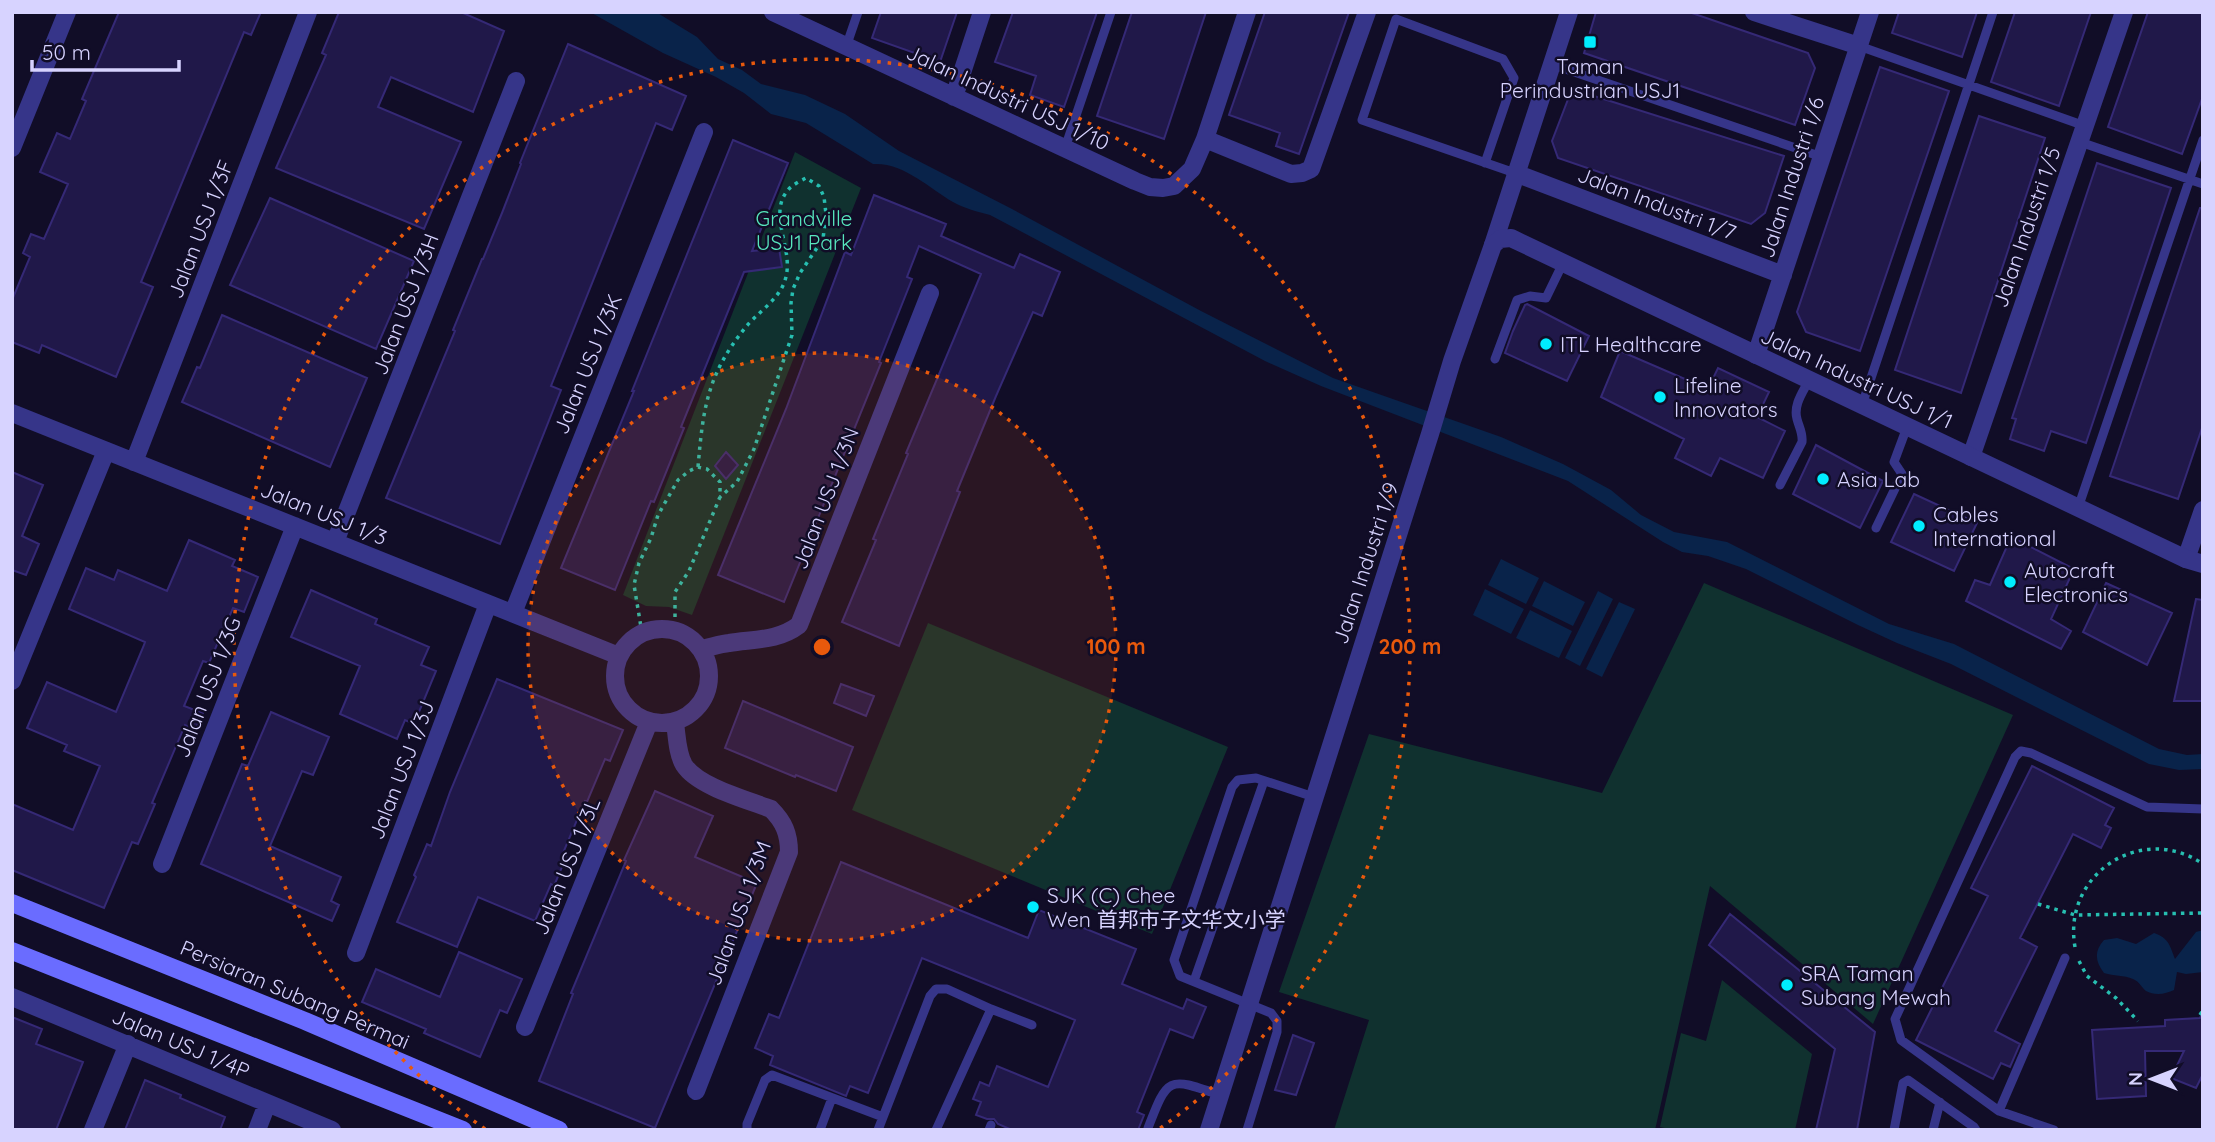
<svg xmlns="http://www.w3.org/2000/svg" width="2215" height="1142" viewBox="0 0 2215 1142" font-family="Quicksand,'Noto Sans SC',sans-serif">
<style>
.green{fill:#10312f}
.water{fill:#09234a}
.building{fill:#201849;stroke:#352976;stroke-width:2}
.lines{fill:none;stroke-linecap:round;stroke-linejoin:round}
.path{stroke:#27bfb1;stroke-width:3.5;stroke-dasharray:3.5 5;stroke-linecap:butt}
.service{stroke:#363589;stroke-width:9}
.minor{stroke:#363589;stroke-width:18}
.tertiary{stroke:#363589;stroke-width:18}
.secondary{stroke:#6a6cff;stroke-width:18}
.ring{fill:none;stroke:#e8590c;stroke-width:3.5;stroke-dasharray:3.5 7}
.poi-dot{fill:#00edfe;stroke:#110d27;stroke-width:2.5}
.labels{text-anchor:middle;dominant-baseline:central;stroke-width:5;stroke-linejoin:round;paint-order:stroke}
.poi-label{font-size:21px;fill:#d7d3ff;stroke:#110d27;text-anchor:start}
.street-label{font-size:21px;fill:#d7d3ff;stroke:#110d27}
.park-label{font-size:21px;fill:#57e7be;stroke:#110d27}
.centre{fill:#e8590c;stroke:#110d27;stroke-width:3.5}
.ring-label{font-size:21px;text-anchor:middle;font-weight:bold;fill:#e8590c;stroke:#110d27;stroke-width:5;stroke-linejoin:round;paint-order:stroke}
</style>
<rect width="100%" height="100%" fill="#110d27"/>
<path class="green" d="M795,152l66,36 -169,427 -23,-8 -23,-1 -23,-11z
M1704,583l309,132 -140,309 -163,-138 -55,244h-321l35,-110 -90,-28 90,-258 233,59z
M928,623l300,124 -76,187 -300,-124z
M1722,980l90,74 -17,76h-121l-14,-3 21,-94 25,8z"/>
<path class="water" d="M590,12h66l41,25 21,22 24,11 19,14 44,11 40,19 54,37 113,58 189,102 132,67 168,59 62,27 48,26 30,25 33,17 53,10 162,82 65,20 205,105 28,6 16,-1v15l-24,1 -30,-6 -198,-100 -54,-21 -39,-18 -112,-56 -38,-13 -26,-4 -19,-10 -95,-61 -247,-95 -56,-25 -275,-146c-12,-3 -26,-7 -37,-13 -24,-14 -50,-40 -80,-38l-67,-41 -35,-9 -27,-21 -28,-16 -53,-24z
M1501,559l38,19 -13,26 -38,-19z
M1544,581l41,21 -12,24 -41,-20z
M1485,589l39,20 -13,25 -38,-19z
M1598,591l15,8 -33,67 -15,-8z
M1619,602l16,7 -33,68 -16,-8z
M1530,610l42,21 -13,27 -43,-20z
M2203,930v42l-17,2 -9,-2 -3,18c-8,4 -19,6 -28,1 -5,-4 -6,-9 -13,-12 -9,-4 -19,-3 -29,-6 -9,-12 -10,-22 0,-33l13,-2 19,6 18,-11c15,5 16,13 21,26l21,-27z"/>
<path class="building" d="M119,12h142l-10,23 -7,-3 -103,250 12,5 -37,90 -74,-32 -3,8 -27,-11v-42l18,-43 -7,-4 8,-19 13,5 24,-55 -28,-12 17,-39 13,6 16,-38 -4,-2z
M339,12h122l43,19 -31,81 -82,-35 -13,30 83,35 -37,87 -148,-61 50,-113 -4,-2z
M881,12h76l-17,50 -68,-24z
M1013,12h84l-33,95 -34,-12 6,-19 -41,-14z
M1132,12h74l-42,127 -67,-23z
M1265,12h84l-50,142 -23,-8 4,-13 -51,-18z
M1596,12h93l119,41 7,15 -20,57 -211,-72z
M1899,12h78l-15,45 -70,-24z
M2015,12h76l-32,94 -68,-24z
M2148,12h55v84l-21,58 -74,-27z
M568,44l118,52 -14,34 -16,-7 -105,263 10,4 -61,154 -114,-46 69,-167 -2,-1 29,-71h1l19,-46 19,-49 -1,-1z
M1880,67l69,24 -89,260 -54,-19 -9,-20z
M1572,89l212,67 -19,57 -14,11 -193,-66 -6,-17z
M1979,116l66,22 -84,255 -66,-23z
M733,140l55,23 -36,88 27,-3 3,19 -38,5 -63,155 3,1 -30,74 -3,-1 -36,89 -54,-22 73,-177h-2z
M2097,163l74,25 -85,255 -35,-12 -7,20 -34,-12 6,-20 -4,-1z
M874,195l72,29 -5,12 73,32 6,-14 40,18 -18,44 -9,-4 -37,84 -39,95 3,1 -61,154 -57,-24 34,-82 -3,-1 35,-85 -2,-1 75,-179 -62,-28 -12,31 5,2 -33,83 2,1 -97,239 -66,-27 68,-166 59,-157 6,3z
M270,198l144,63 -38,88 -146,-64z
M2200,208h3v217l-25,74 -68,-23z
M1527,304l62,32 -22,45 -62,-28 8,-22 12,-26z
M222,315l145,63 -37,89 -148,-65 15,-35 3,1z
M1620,351l88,38 10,-21 51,24 -12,25 28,14 -22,47 -43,-20 -9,18 -36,-18 9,-19 -83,-42z
M1816,445l67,36 -23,47 -67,-34z
M726,452l12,13 -12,14 -11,-13z
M12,472l31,13 -21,51 17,8 -13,31 -14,-5z
M1914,494l63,29 -23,48 -63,-29z
M2011,537l63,32 -23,50 20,12 -10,18 -95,-48 9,-21 15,5z
M189,540l46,20 -3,6 26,11 -14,35 -11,-4 -24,55 -6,-2 -19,45 19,7 -8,17 -10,-5 -33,78 3,1 -17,40 -6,-2 -28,66 -92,-38v-66l61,26 27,-64 -36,-15 3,-6 -40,-17 20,-46 69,30 28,-67 1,-3 -76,-33 17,-41 28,12 4,-10 49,21z
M2106,583l66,30 -25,52 -64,-33z
M311,590l66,29 -2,5 54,23 -8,18 15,6 -22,53 -9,-4 -8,19 -57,-25 20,-48 -69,-29z
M2196,599l7,1v101h-29z
M497,679l126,51 -13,31 -5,-2 -18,43 -2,-1 -22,52 4,2 -13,31 -3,-2 -16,37 -57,-24 -21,50 -60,-25 19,-45 -2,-2 13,-31 4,2 19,-54z
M841,684l33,12 -8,20 -32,-13z
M743,701l110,46 -17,44 -40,-16 -1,2 -70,-29z
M271,712l58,25 -16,38 -11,-4 -32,75 71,31 -10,24 8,4 -7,16 -131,-57 41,-100 6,2z
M2032,766l82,42 -9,17 6,3 -10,20 -28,-14 -53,104 17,9 -42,84 25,13 -10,23 -9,-4 -8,16 -77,-39 72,-144 -17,-8z
M655,791l58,25 -18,41 62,26 -102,245 -116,-47 34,-87 -2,-1 55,-132 -2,-1z
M841,862l187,76 11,-28 97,39 -14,35 61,25 4,-10 19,8 -13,31 -23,-9 -33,83 7,3 -6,15h-126l-14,-6 -4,-5h-7l-11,-4 5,-13 -8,-3 7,-17 9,4 8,-20 51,21 27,-67 -153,-62 -54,135 -18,-7 -4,10 -76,-31 3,-9 -18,-8 14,-34 10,4z
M1730,914l145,118 -18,98h-41l19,-81 -126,-104z
M459,952l63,27 -15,34 -7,-3 -20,47 -56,-24 2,-4 -64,-27 14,-33 64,28z
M2203,1012v62l-7,14 -25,-10 13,-27h-39l1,45 -49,3 -5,-69 73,-4v-6l35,-2z
M12,1017l30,12 -6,15 47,18 -27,68h-44z
M1293,1035l21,8 -18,52 -21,-5z
M145,1080l36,15 -1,3 45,19 -5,13h-95z"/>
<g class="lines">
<path class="path" d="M698,467c5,-58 9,-92 47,-139 12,-15 32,-27 39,-45 13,-31 -18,-67 4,-93 4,-5 12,-9 18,-12l13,8 5,11 2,17 -3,25 -23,34 -7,16 -2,14 1,32 -38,114 -17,33 -17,15
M642,633l-8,-48 5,-22 12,-25 7,-23 20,-35 11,-9 9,-4 9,2 13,13v15l-31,74 -14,21v38
M2038,904l37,11 128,-2
M2075,947c-13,-73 67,-125 128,-83
M2079,961l8,15 29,22 22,23
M2200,1015l3,-5"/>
<path class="service" d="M1859,46l226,80
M846,47l12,-35
M1551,64l271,93
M2080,142l123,42
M1065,148l46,-136
M1485,163l29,-85 -11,-19 -107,-40 -34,101 153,53
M1495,359l22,-59 13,-4 16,2 17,-35
M1862,405l131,-393
M1780,485l22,-43c1,-9 -3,-15 -5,-23 -4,-14 6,-27 12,-39
M2078,508l125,-368
M1876,528l26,-54 -8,-12 13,-35
M1194,981l70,-200
M991,1009l41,16
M1999,1111l66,-153
M1148,1128c20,-52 20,-51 72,-33
M747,1130v-6l18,-44 7,-5 111,42
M820,1130l12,-32
M878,1130l52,-134 6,-7h11l44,20 -55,121
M989,1130l2,-5
M1247,1130l30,-98v-11l-6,-8 -91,-37 -6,-16 58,-173 6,-7 18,-2 58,19
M1894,1130l9,-47 5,-3 66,47 2,3
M1933,1130l7,-28
M2054,1130l-55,-19 -98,-71 -6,-21 120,-262 6,-6 10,2 116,54 56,2"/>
<path class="minor" d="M773,12l362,169 15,6 13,1 11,-2 18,-17 13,-30 42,-127
M1754,12l105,34
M954,97l28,-85
M1205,139l86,35 11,-1 9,-4 56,-157
M12,148l55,-136
M1515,173l268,102
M1493,245l76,-233
M1756,355l114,-343
M12,413l607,243
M1971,457l153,-445
M134,462l174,-450
M335,542l181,-461
M2186,559l17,-49
M513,613l191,-481
M615 676a47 47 0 1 1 94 0a47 47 0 1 1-94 0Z
M701,649c10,-2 19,-5 28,-6 25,-4 49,-2 70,-18l131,-332
M12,681l94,-230
M675,723c2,13 2,30 9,42 14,22 64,35 87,44 13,13 18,25 18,43l-93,239
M162,864l133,-338
M356,953l132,-349
M12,997l320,133
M525,1027l124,-305
M93,1130l35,-86
M257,1130l10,-26"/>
<path class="tertiary" d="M1209,1130l221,-696 22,-73 41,-116 7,-6 11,-1 675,321 17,5"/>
<path class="secondary" d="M12,903l293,118 254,109
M12,951l451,179"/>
</g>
<circle cx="822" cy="647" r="294" fill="#e8590c" fill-opacity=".12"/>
<g class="ring">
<circle cx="822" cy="647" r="294"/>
<path d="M485 1129A588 588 0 1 1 1159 1129"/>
</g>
<g class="poi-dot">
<rect x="1583" y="35" width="14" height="14" rx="3.5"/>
<circle cx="1546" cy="344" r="7"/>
<circle cx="1660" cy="397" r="7"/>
<circle cx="1823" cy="479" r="7"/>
<circle cx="1919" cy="526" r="7"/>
<circle cx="2010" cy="582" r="7"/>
<circle cx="1033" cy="907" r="7"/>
<circle cx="1787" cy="985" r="7"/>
</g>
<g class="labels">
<g class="poi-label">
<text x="1590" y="66" text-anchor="middle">Taman<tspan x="1590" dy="24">Perindustrian USJ1</tspan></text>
<text x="1560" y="344">ITL Healthcare</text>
<text x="1674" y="385">Lifeline<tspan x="1674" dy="24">Innovators</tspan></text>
<text x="1837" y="479">Asia Lab</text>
<text x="1933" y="514">Cables<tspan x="1933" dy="24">International</tspan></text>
<text x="2024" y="570">Autocraft<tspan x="2024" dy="24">Electronics</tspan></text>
<text x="1047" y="895">SJK (C) Chee<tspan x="1047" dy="24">Wen 首邦市子文华文小学</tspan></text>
<text x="1801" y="973">SRA Taman<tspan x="1801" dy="24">Subang Mewah</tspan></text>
</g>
<g class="street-label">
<text transform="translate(1008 97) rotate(25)">Jalan Industri USJ 1/10</text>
<text transform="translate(1791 177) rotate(-72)">Jalan Industri 1/6</text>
<text transform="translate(1657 203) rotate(21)">Jalan Industri 1/7</text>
<text transform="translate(2026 227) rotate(-71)">Jalan Industri 1/5</text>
<text transform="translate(200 229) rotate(-69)">Jalan USJ 1/3F</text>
<text transform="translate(405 304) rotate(-69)">Jalan USJ 1/3H</text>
<text transform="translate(587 364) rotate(-68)">Jalan USJ 1/3K</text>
<text transform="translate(1857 378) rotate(25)">Jalan Industri USJ 1/1</text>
<text transform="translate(825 498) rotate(-69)">Jalan USJ 1/3N</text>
<text transform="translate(324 513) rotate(22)">Jalan USJ 1/3</text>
<text transform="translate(1365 563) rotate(-72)">Jalan Industri 1/9</text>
<text transform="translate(207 687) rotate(-69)">Jalan USJ 1/3G</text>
<text transform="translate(401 770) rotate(-69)">Jalan USJ 1/3J</text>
<text transform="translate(566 866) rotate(-68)">Jalan USJ 1/3L</text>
<text transform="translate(738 913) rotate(-70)">Jalan USJ 1/3M</text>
<text transform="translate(295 994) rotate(23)">Persiaran Subang Permai</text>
<text transform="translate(181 1043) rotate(23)">Jalan USJ 1/4P</text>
</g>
<g class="park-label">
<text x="804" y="218">Grandville<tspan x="804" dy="24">USJ1 Park</tspan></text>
</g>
</g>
<circle cx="822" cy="647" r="10" class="centre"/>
<g class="ring-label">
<text x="1116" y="654">100 m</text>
<text x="1410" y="654">200 m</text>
</g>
<rect width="2215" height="1142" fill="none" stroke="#d7d3ff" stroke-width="28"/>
<g transform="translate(2152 1079) rotate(270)" stroke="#110d27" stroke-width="5" paint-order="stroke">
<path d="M0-5L12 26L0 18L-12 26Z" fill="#d7d3ff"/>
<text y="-10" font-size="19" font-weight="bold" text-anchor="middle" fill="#d7d3ff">N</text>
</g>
<path d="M32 60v10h147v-10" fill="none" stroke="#d7d3ff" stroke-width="3.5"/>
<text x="42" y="60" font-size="21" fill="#d7d3ff" stroke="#110d27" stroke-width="5" paint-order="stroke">50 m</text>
</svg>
